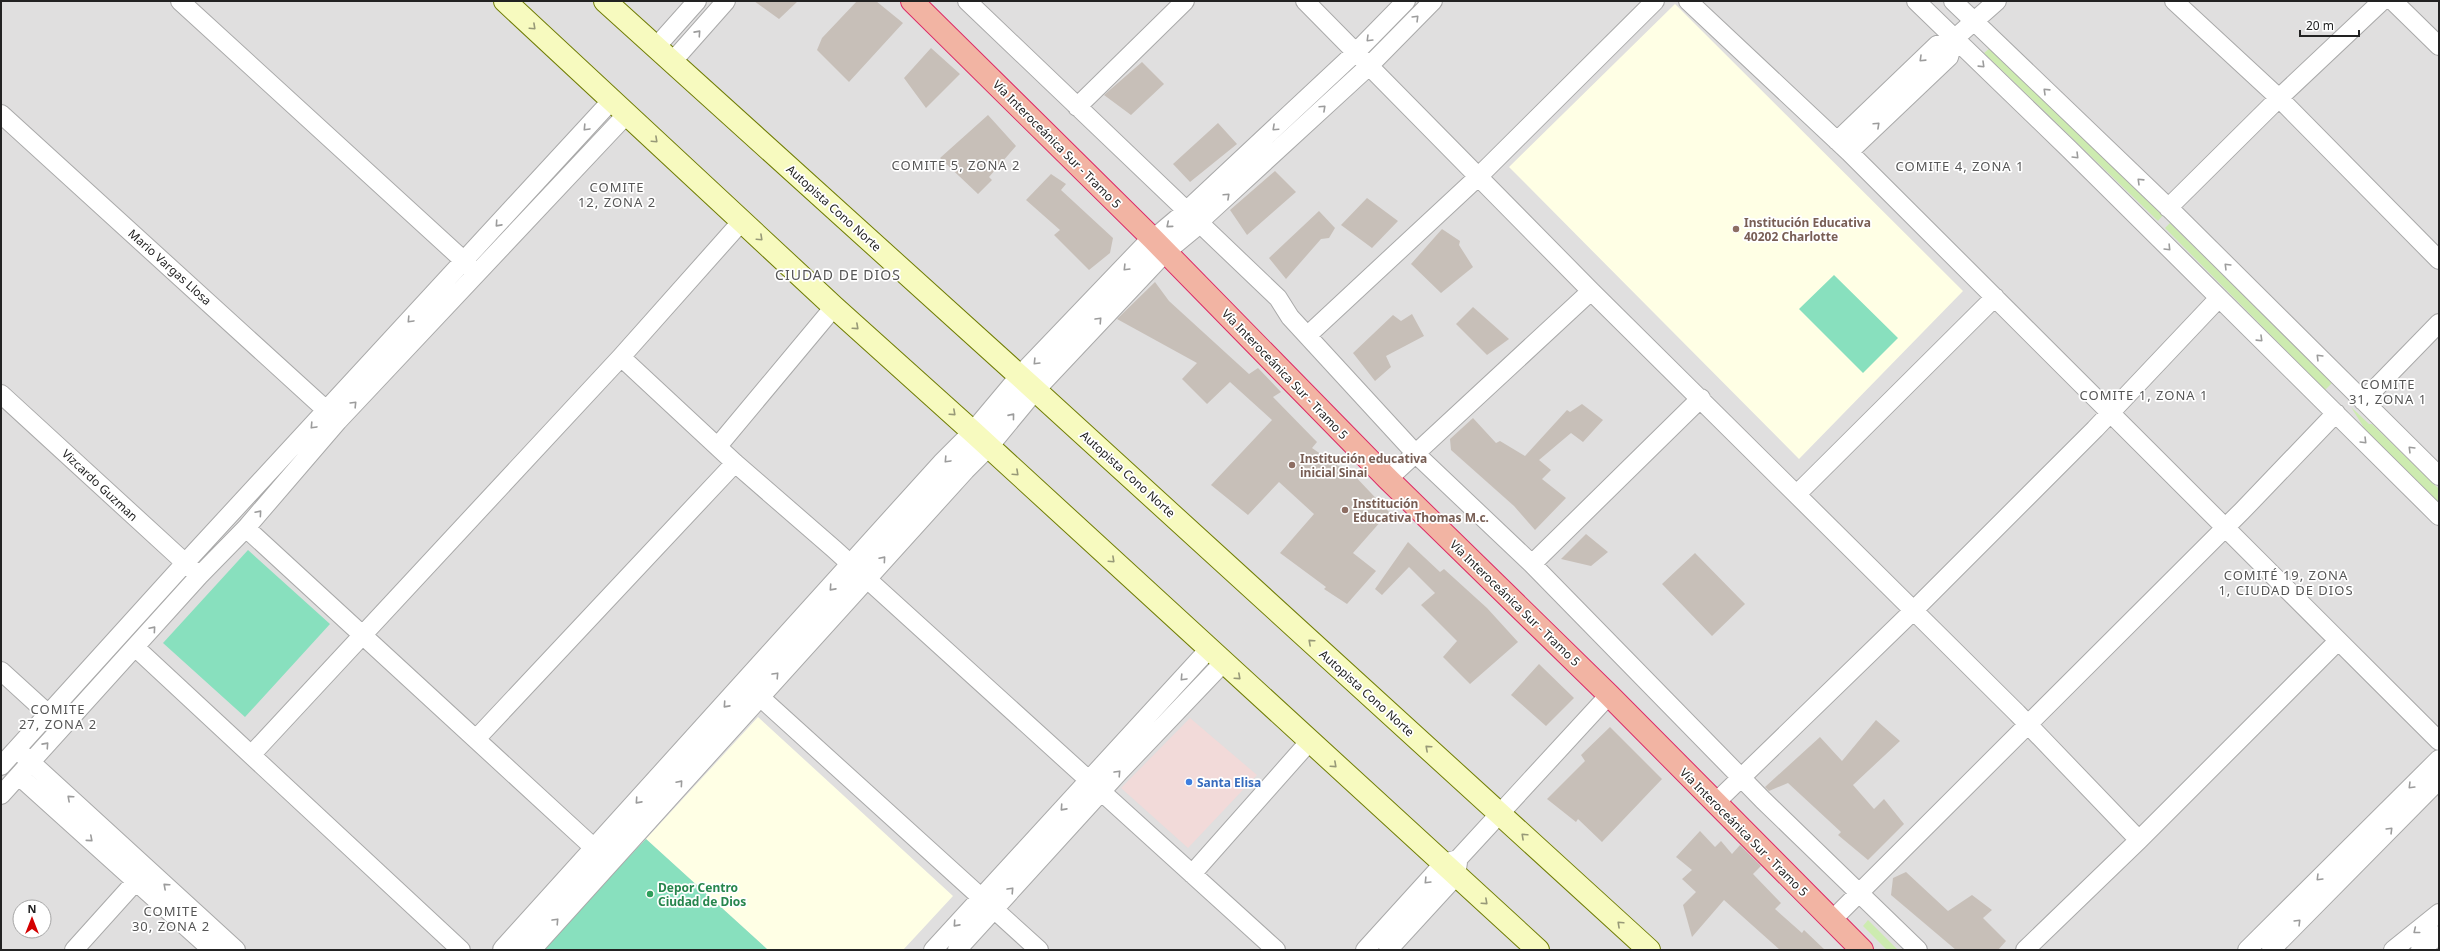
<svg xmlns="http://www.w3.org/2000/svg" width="2440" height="951" viewBox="0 0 2440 951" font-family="'Noto Sans',sans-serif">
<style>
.residential{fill:#e0dfdf;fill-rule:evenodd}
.commercial{fill:#f2dad9}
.education{fill:#ffffe5}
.grass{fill:#cdebb0}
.pitch{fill:#88e0be}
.building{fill:#c7bfb8}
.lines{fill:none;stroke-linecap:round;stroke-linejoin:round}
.minor-casing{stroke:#a9a9a9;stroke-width:20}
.tertiary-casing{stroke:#a9a9a9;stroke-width:24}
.secondary-casing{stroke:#707d05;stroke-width:24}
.trunk-casing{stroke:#dc2a67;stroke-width:24}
.minor{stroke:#fff;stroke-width:18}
.tertiary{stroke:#fff;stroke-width:22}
.secondary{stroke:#f7fabf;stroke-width:22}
.trunk{stroke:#f2b4a3;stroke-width:22}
.oneway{stroke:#9c9c9c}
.oneway2{stroke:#979978}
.education-dot{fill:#8d6e63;stroke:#fff;stroke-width:1.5}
.shop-dot{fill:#3f7fe0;stroke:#fff;stroke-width:1.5}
.leisure-dot{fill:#2e9e5b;stroke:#fff;stroke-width:1.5}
.labels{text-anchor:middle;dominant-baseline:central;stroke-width:3.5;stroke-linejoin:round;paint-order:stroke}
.street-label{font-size:12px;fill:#222;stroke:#fff}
.education-label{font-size:12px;font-weight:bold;fill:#785e54;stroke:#fff;text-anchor:start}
.shop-label{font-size:12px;font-weight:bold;fill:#366cbe;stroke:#fff;text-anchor:start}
.leisure-label{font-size:12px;font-weight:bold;fill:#27864d;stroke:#fff;text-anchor:start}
.neighbourhood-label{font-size:13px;letter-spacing:1px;fill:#555;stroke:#fff}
.quarter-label{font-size:14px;letter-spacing:1px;fill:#555;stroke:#fff}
</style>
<rect width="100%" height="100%" fill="#f2efe9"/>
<path class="residential" d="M1,1h2438v949h-2438zM20,907h24v24h-24z"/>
<path class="commercial" d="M1190,718l67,57 -69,73 -67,-60z"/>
<path class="education" d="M1675,4l288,287 -164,168 -290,-292z
M758,717l195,179 -50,54h-135l-122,-111z"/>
<path class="grass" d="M1990,48l173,167 -5,6 -174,-168z
M2170,223l162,160 -7,7 -160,-162z
M2351,407l18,17h3l67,65v14l-73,-72z
M1868,920l30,30h-11l-24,-24z"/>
<path class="pitch" d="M1834,275l64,63 -35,35 -64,-64z
M248,550l82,74 -85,93 -82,-74z
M646,839l122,111h-228z"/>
<path class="building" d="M754,1h44l-19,18z
M857,1h19l27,22 -54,59 -32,-32 5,-12z
M931,48l29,26 -34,34 -22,-30z
M1142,62l22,22 -33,31 -27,-20z
M988,115l28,31 -27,31 3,3 -14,14 -38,-36z
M1218,123l19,21 -47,38 -17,-18z
M1275,171l21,21 -49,43 -17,-25z
M1051,174l15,10 -5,6 52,48 -3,15 -21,17 -35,-35 6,-5 -34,-30z
M1367,198l31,23 -26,27 -31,-23z
M1319,211l16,17 -6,10 -8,1 -35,40 -17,-21z
M1442,229l18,12 -1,4 14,22 -32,26 -30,-29z
M1155,282l14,19 80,73 9,-6 23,24 -8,5 44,45 -5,6 38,26 2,-1 37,39 -36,41 23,18 -29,33 -23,-15 2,-2 -46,-34 34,-39 -35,-32 -31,33 -37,-30 61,-65 -42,-38 -23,22 -25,-25 15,-16 -80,-44z
M1473,307l36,32 -22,16 -31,-31z
M1412,314l12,22 -38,20 5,11 -16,14 -22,-28 40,-38 8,6z
M1582,404l21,16 -20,22 -12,-9 -32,27 12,10 -9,9 24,19 -31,32 -21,-24 -63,-56 -1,-11 23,-21 23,25 4,-2 25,15 42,-46 3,2z
M1586,534l22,18 -17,14 -30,-7z
M1408,542l32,30 4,-3 43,39 31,34 -48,42 -27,-27 14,-16 -36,-36 14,-12 -26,-26 -27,28 -7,-6z
M1695,553l50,51 -33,32 -50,-52z
M1539,664l35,34 -28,28 -35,-31z
M1876,720l24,21 -47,44 21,24 10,-10 20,25 -36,36 -30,-25 3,-3 -53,-49 -19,8 -4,-4 55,-50 22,24z
M1610,727l52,52 -60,63 -24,-23 -2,3 -29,-23 38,-38 -4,-6z
M1700,831l15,16 6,-6 11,13 8,-9 21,21 -8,8 28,29 -6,6 27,24 2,-3 21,20h-45l-56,-50 -32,37 -9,-32 13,-13 -14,-13 10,-9 -16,-13z
M1906,872l42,39 24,-16 20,15 -9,8 23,23 -8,9h-42l-65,-55 2,-17z"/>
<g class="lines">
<g class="minor-casing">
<path id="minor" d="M180,1l293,268
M967,1l311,297 12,19 126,137 116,110 231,236 155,150
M1305,1l286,290 426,422 122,127
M1688,1l161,151 590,589
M1916,1l153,148 370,367
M1953,1l220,211 266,264
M2174,1l105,97 160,162
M2393,1l46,45
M656,47l41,-46
M672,62l54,-61
M1077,107l108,-106
M1,114l335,305
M1837,141l100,-96 17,-6 43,-38
M1849,152l100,-95 5,-18
M2168,208l111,-110 103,-97
M1198,223l171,-157 64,-65
M1153,239l33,-28 170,-159 50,-51
M1308,335l171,-159 176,-175
M621,357l114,106 99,86 442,401
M1,394l192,176
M2363,401l76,-78
M718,446l116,-139
M1388,479l203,-188
M1797,494l198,-197
M246,528l359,330
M1532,564l169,-166
M136,648l325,302
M1,671l56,51
M749,687l290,263
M476,739l259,-276
M252,754l369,-397 121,-136
M23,755l213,195
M1,766l184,-203 427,-463
M19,776l193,174
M1,795l198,-219 47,-48 92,-107 289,-307
M1715,803l198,-192 182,-182 123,-130
M1192,874l117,-132
M1832,920l410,-409 94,-98
M74,950l63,-70
M933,950l276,-301
M957,950l164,-180 102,-107
M1365,950l79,-87 14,-4 151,-164
M1388,950l68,-74 2,-14
M2025,950l114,-110 199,-199
M2247,950l192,-191
M2271,950l168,-170
M2393,950l46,-37
M2420,950l19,-15"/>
</g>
<g class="tertiary-casing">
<path id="tertiary" d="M504,950l439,-486 31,-31 47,-56 132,-138
M529,950l435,-481 23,-23 47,-57 130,-138 34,-28"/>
</g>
<g class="secondary-casing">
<path id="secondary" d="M505,1l329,306 140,126 564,517
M605,1l429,388 615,561"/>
</g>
<g class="trunk-casing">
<path id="trunk" d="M912,1l241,238 235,240 221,216 253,255"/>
</g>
<use href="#minor" class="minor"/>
<use href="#tertiary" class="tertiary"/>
<use href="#secondary" class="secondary"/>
<use href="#trunk" class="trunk"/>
</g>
<defs><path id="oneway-chevron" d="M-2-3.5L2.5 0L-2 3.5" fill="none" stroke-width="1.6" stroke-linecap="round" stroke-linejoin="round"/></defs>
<g class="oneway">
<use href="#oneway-chevron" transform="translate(1416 18) rotate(-45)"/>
<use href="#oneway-chevron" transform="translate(698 33) rotate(-48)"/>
<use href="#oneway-chevron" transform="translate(1369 39) rotate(135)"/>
<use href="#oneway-chevron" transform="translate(1922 59) rotate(136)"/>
<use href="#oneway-chevron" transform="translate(1982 65) rotate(44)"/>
<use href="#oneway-chevron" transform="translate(2046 91) rotate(-136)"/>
<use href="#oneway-chevron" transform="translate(1323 108) rotate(-43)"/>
<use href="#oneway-chevron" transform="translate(1877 125) rotate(-43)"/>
<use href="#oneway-chevron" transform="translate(586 128) rotate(133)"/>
<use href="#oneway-chevron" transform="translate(1275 128) rotate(137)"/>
<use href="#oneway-chevron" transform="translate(2076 156) rotate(45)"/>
<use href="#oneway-chevron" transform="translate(2140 181) rotate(-136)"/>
<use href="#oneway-chevron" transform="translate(1227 196) rotate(-43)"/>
<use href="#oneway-chevron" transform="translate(498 224) rotate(132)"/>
<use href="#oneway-chevron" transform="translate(1169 225) rotate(140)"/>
<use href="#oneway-chevron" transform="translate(2168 248) rotate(46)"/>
<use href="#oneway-chevron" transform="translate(2227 266) rotate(-135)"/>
<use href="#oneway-chevron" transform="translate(1126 268) rotate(134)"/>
<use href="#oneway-chevron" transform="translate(410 320) rotate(133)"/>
<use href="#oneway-chevron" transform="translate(1099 320) rotate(-47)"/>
<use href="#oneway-chevron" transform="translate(2260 339) rotate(44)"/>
<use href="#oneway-chevron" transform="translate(2319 357) rotate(-135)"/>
<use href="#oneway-chevron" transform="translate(1036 362) rotate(134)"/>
<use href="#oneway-chevron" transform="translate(354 404) rotate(-46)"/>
<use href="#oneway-chevron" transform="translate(1012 416) rotate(-51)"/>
<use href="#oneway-chevron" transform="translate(313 426) rotate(133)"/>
<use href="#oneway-chevron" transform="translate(2364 441) rotate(45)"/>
<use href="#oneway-chevron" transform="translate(2411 449) rotate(-135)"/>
<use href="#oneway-chevron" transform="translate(947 460) rotate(133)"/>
<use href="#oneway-chevron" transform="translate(259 513) rotate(-49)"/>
<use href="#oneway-chevron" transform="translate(883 559) rotate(-49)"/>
<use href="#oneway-chevron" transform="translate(832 588) rotate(132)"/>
<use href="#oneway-chevron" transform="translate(153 629) rotate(-49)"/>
<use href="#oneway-chevron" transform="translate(776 675) rotate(-47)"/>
<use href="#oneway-chevron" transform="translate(1183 678) rotate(133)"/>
<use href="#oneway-chevron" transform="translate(726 705) rotate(132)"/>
<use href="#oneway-chevron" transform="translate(46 745) rotate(-48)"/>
<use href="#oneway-chevron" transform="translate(1118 773) rotate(-47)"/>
<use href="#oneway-chevron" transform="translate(680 783) rotate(-49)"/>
<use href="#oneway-chevron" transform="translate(2411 786) rotate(135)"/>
<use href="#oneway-chevron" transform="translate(70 798) rotate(-138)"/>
<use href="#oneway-chevron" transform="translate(638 801) rotate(132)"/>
<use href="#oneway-chevron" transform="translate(1063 808) rotate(132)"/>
<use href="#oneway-chevron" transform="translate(2390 830) rotate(-45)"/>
<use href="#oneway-chevron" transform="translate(90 839) rotate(41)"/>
<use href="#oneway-chevron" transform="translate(2319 878) rotate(135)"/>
<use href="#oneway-chevron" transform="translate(1427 881) rotate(134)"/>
<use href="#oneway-chevron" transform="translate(166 886) rotate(-138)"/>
<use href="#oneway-chevron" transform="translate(1011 890) rotate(-47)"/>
<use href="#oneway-chevron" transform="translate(556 921) rotate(-47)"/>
<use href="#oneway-chevron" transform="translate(2298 922) rotate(-45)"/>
<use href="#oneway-chevron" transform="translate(956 924) rotate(132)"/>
<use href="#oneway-chevron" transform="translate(2416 931) rotate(141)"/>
</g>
<g class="oneway2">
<use href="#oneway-chevron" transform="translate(533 27) rotate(43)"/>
<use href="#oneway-chevron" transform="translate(655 140) rotate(43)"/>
<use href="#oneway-chevron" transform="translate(760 238) rotate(43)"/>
<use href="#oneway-chevron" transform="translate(856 327) rotate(42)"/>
<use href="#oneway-chevron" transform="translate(953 413) rotate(42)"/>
<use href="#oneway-chevron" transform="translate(1016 473) rotate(43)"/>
<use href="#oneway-chevron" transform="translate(1112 560) rotate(43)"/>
<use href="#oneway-chevron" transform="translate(1311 642) rotate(-138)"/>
<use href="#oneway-chevron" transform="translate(1238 677) rotate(42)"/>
<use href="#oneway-chevron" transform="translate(1428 748) rotate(-138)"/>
<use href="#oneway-chevron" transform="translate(1334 765) rotate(42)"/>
<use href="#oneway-chevron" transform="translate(1524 836) rotate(-137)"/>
<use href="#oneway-chevron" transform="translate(1485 902) rotate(42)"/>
<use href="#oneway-chevron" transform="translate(1620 924) rotate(-137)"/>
</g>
<g class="education-dot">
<circle cx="1736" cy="229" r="4"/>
<circle cx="1292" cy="465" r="4"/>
<circle cx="1345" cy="510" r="4"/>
</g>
<circle class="shop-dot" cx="1189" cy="782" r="4"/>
<circle class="leisure-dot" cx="650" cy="894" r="4"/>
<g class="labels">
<g class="street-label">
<text transform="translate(1057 144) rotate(45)">Vía Interoceánica Sur - Tramo 5</text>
<text transform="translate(834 208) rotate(42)">Autopista Cono Norte</text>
<text transform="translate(170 267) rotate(42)">Mario Vargas Llosa</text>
<text transform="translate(1285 374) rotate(46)">Vía Interoceánica Sur - Tramo 5</text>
<text transform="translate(1128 474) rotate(42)">Autopista Cono Norte</text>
<text transform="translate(100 485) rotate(43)">Vizcardo Guzman</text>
<text transform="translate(1515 603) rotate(44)">Vía Interoceánica Sur - Tramo 5</text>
<text transform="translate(1367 693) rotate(42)">Autopista Cono Norte</text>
<text transform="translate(1744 832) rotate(45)">Vía Interoceánica Sur - Tramo 5</text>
</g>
<g class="education-label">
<text x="1744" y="222">Institución Educativa<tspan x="1744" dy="14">40202 Charlotte</tspan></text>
<text x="1300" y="458">Institución educativa<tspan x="1300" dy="14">inicial Sinai</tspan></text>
<text x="1353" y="503">Institución<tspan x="1353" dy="14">Educativa Thomas M.c.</tspan></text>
</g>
<g class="shop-label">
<text x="1197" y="782">Santa Elisa</text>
</g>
<g class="leisure-label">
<text x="658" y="887">Depor Centro<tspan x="658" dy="14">Ciudad de Dios</tspan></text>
</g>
<g class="neighbourhood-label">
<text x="956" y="165">COMITE 5, ZONA 2</text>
<text x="1960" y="166">COMITE 4, ZONA 1</text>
<text x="617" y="187">COMITE<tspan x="617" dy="15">12, ZONA 2</tspan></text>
<text x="2388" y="384">COMITE<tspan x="2388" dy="15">31, ZONA 1</tspan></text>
<text x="2144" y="395">COMITE 1, ZONA 1</text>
<text x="2286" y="575">COMITÉ 19, ZONA<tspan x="2286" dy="15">1, CIUDAD DE DIOS</tspan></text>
<text x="58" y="709">COMITE<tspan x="58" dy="15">27, ZONA 2</tspan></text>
<text x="171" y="911">COMITE<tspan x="171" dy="15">30, ZONA 2</tspan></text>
</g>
<g class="quarter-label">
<text x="838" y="274">CIUDAD DE DIOS</text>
</g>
</g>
<rect width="2440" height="951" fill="none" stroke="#222222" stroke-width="4"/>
<g transform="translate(32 919)"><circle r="19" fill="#ffffff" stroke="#a7a7a7"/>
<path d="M0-3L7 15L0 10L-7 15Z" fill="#d40000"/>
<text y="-6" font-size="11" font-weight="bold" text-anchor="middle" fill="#222222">N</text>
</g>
<path d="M2300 30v6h59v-6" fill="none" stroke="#222222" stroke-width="2"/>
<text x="2306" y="30" font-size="12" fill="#222222" stroke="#ffffff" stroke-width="3" paint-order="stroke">20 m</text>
</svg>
